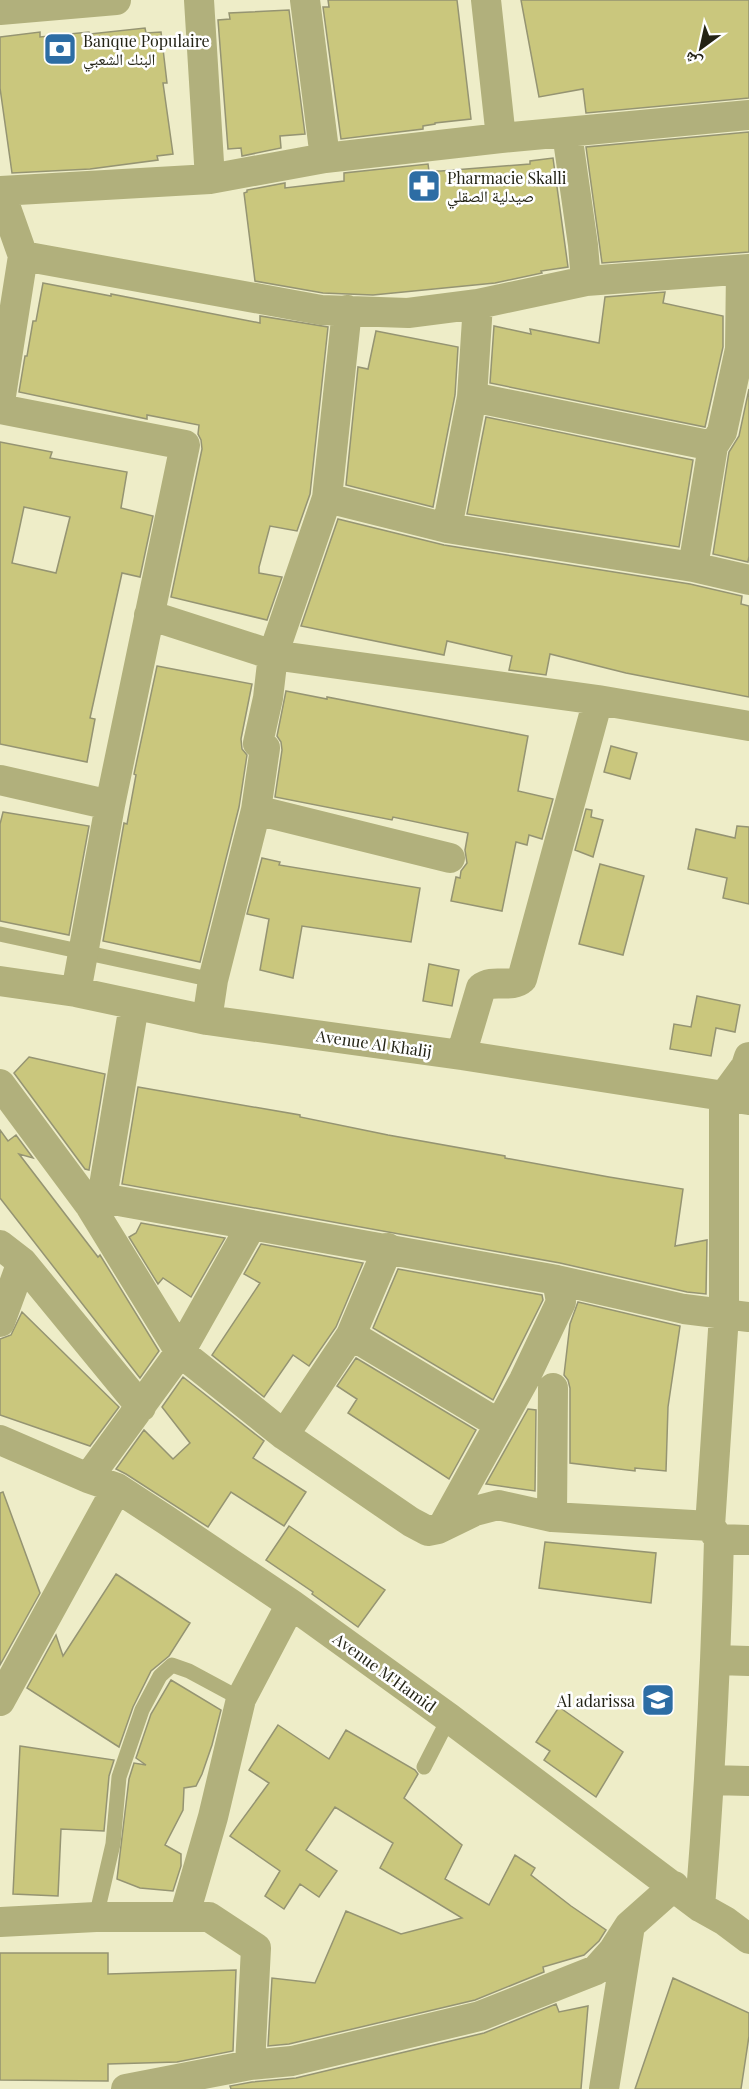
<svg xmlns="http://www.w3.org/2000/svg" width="749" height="2089" viewBox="0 0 749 2089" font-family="'Playfair Display','Noto Naskh Arabic',serif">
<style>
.building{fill:#cac77d;stroke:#959472;stroke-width:1.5;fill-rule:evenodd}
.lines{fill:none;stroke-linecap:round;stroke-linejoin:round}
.service{stroke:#b1b07c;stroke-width:15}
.minor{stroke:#b1b07c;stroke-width:30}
.labels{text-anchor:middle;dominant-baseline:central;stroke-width:5;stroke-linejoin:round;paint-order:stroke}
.poi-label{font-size:16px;fill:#232315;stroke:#fff;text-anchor:start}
.street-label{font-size:16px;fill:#232315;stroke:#fff}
</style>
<rect width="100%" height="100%" fill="#eeedc8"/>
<path class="building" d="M328,0h129l14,119 -36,4v1l-12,2v3l-82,10 -18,-132h6z
M521,0h228v98l-163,15 -3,-24 -44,8z
M289,10l16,124 -25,2 1,12 -39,8 -1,-8 -13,1 -10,-129 12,-1 -1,-6z
M145,28l1,5 15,-1 6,51h-4l10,71 -16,2 1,4 -68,9 -78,4 -12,-85v-51l40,-5v5l49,-5 1,2z
M749,132v120l-147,11 -16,-116z
M553,158l15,109 -27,4 1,2 -47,10 -122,12 -50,-2 -68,-12 -11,-88 3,-1v-2l38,-7v5l59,-7v-8l84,-9 1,7h12l89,-7v-3z
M43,283l68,13v-2l149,29v-7l68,11 -18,167 -13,37 -27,-5 -11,41v6l23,4 -15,43 -96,-23 31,-148 -1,-9 -3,-6 1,-9 -52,-10v4l-128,-27 6,-36h2l6,-35h3z
M665,292l-2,11 60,13v31l-18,80 -215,-44 4,-57 37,8 -1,-5 69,14 6,-46z
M376,331l82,16 -3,48 -22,112 -87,-22 12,-118 10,2z
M749,389v167l-1,6 -35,-8 16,-102 10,-16z
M486,417l207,43 -14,87 -212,-33z
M0,442l52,10 -2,6 77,14 -6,36 32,8 -13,61 -18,-4 -32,145 5,1 -8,43 -87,-18zM24,507l46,10 -14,56 -44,-10z
M338,519l106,26 246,39 52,12 -1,8 8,2v91l-123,-24 -76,-19 -4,21 -37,-5 3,-14 -65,-15 -3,14 -143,-29z
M157,666l95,18 -11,55 1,10 5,6 -8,52 -39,155 -97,-21 21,-118 3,1 9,-49 -2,-1z
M286,691l41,8v-2l201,39 -10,55 35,8 -11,40 -13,-4 -2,10 -11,-3 -14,69 -51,-10 5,-24 4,1 1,-7 6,-8 -2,-13 3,-17 -75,-16 -1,3 -117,-23 7,-47 -1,-8 -4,-6z
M611,746l26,7 -7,26 -26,-7z
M586,809l6,1 -1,7 12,3 -10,37 -18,-7z
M3,812l86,14 -20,109 -69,-14v-97z
M737,826l12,1v77l-26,-6 4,-20 -39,-9 8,-40 39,9z
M262,858l18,4 -1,3 141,23 -9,54 -109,-16 -9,52 -33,-8 9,-51 -22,-5z
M600,864l44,12 -21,79 -44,-11z
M429,964l30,6 -7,36 -29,-5z
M697,996l43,9 -5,27 -19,-4 -5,28 -41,-7 4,-25 17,3z
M29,1057l76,17 -16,96 -4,-1 -71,-96z
M138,1087l162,28v2l88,18 117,21v2l104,19 74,12 -8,57 32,-6 -1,54 -19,-2 -127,-29 -438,-79z
M0,1130l8,11 8,-6 17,23 -14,-4 79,103 2,-2 59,96 -19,27 -140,-180z
M141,1223l84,15 -34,59 -28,-19 -5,6 -29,-47 7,-4z
M261,1244l102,19 -27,64 -27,39 -16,-11 -29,42 -52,-42 48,-72 -16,-9z
M398,1269l144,26 1,5 -50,100 -120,-72z
M578,1302l102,24 -12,81 -2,64 -31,-3v3l-65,-8v-75l-2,-8 -4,-5 6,-51z
M22,1312l97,95 -29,39 -90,-31v-76l11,-4z
M356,1358l120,72 -27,49 -101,-66 9,-14 -20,-13z
M183,1377l81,64 -11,17 53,34 -22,34 -53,-34 -23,35 -82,-53 -10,-5 28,-39 29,29 17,-16 -28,-36z
M528,1409l8,1 -1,81 -49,-7z
M3,1492l37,101 -40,72v-172z
M289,1526l96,64 -27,37 -46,-33 1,-2 -47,-32z
M545,1542l111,11 -5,50 -112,-15z
M116,1574l74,49 -21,33 -18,15 -18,36 -14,40 -92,-59 29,-53 7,21z
M171,1680l50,30 -9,35 -10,29 -6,12 -12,2 -1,22 -18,35 16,9v12l-8,25 -33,-3 -23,-9 12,-100 5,-16 12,2 -10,-7 15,-44z
M559,1707l64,45 -27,45 -52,-37 6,-9 -14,-9z
M278,1725l51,34 17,-29 69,40 3,4 -14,24 58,47 -17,34 44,26 26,-50 20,13 -4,7 40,31 35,24 -7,11 -15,14 -41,12 1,5 -69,28 -186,44 -21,2 4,-68 43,5 31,-72 55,23 61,-16 -82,-50 13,-25 -58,-36 -29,43 31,21 -18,26 -19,-13 -16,25 -19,-13 15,-25 -50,-35 39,-53 -20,-13z
M20,1746l94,14 -5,16 -5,55 -43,-2 -3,67 -45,-2z
M0,1953h108v21l128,-4 -3,81 -56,11 -69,2v17l-108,-1z
M673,1978l76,35v23l-8,53h-106z
M556,2004l3,8 29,-6 -7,83h-350l-1,-3 22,-4 44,-4 188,-45z"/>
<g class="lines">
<path class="service" d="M0,934l213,46
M424,1767l25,-49
M96,1917l17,-73 6,-67 23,-67 18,-34 12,-11 17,6 52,28"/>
<path class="minor" d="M199,0l11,179
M305,0l20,158
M486,0l15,138
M0,10l116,-10
M567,133l16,112 3,36
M0,191l23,65 298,54 87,3 70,-9 108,-23 163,-12
M0,191l210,-12 115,-21 176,-20 248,-23
M472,397l241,49
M0,402l23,-146
M0,409l185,36 -75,360 -34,187
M327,498l120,30 246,39 56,13
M447,528l25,-131 6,-93
M693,567l20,-121 9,-14 18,-83 1,-79
M149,615l124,40 325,45 151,26
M0,780l110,25
M256,810l194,48
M0,981l76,11 131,28 254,35 288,45
M207,1020l6,-40 43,-170 9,-62 -7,-5 10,-45 5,-43 54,-157 20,-188
M461,1055l20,-67c12,-10 30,1 41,-9l76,-279
M0,1084l89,120 91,148 104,83 127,87 17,9 10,-2 37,-18 23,-6 54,12 158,9
M102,1198l32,-193
M89,1204l13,-6 455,82 127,29 65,8
M0,1245l22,17 119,145
M0,1322l22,-60
M351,1335l148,89
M284,1435l67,-100 37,-87
M0,1440l88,38 29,10 49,32 125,84 158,114 251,189 25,14 24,18
M88,1478l92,-126 71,-126
M552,1517l1,-129
M443,1526l81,-146 37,-78 -4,-22
M719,1539l30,1
M716,1660l33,1
M0,1701l117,-213
M710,1780l39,1
M700,1907c10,-123 16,-245 19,-368l-9,-13 14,-211v-219l22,-30 3,-9
M184,1917l29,-100 28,-118 50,-95
M0,1922l96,-5h113l47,31 -6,117
M126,2089l124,-24 42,-4 188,-45 116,-46 17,-19 16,-25 45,-40
M604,2089l25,-157"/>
</g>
<defs>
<g id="bank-square" transform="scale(1.725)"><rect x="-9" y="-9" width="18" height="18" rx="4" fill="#2d6da4" stroke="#fff"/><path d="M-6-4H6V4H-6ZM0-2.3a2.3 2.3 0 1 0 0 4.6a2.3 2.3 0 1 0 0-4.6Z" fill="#fff"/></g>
<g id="pharmacy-square" transform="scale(1.725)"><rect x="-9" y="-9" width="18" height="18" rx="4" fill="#2d6da4" stroke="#fff"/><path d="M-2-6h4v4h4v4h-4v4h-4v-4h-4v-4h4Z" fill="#fff"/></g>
<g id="school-square" transform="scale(1.725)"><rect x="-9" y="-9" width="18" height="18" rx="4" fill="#2d6da4" stroke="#fff"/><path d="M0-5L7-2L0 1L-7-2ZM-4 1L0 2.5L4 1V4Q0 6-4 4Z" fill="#fff"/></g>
</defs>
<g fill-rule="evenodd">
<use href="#bank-square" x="60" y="49"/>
<use href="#pharmacy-square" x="424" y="186"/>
<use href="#school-square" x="658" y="1700"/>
</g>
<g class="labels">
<g class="poi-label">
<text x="83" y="40">Banque Populaire<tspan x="83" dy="18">البنك الشعبي</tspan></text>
<text x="447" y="177">Pharmacie Skalli<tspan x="447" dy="18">صيدلية الصقلي</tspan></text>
<text x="635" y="1700" text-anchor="end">Al adarissa</text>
</g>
<g class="street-label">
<text transform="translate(374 1043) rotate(8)">Avenue Al Khalij</text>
<text transform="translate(385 1672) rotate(36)">Avenue M'Hamid</text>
</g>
</g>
<g transform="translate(701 48) rotate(213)" stroke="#ffffff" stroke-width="4.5" paint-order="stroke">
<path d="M0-4.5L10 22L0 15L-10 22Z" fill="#232315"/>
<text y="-9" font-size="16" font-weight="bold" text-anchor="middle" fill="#232315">ش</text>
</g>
</svg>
